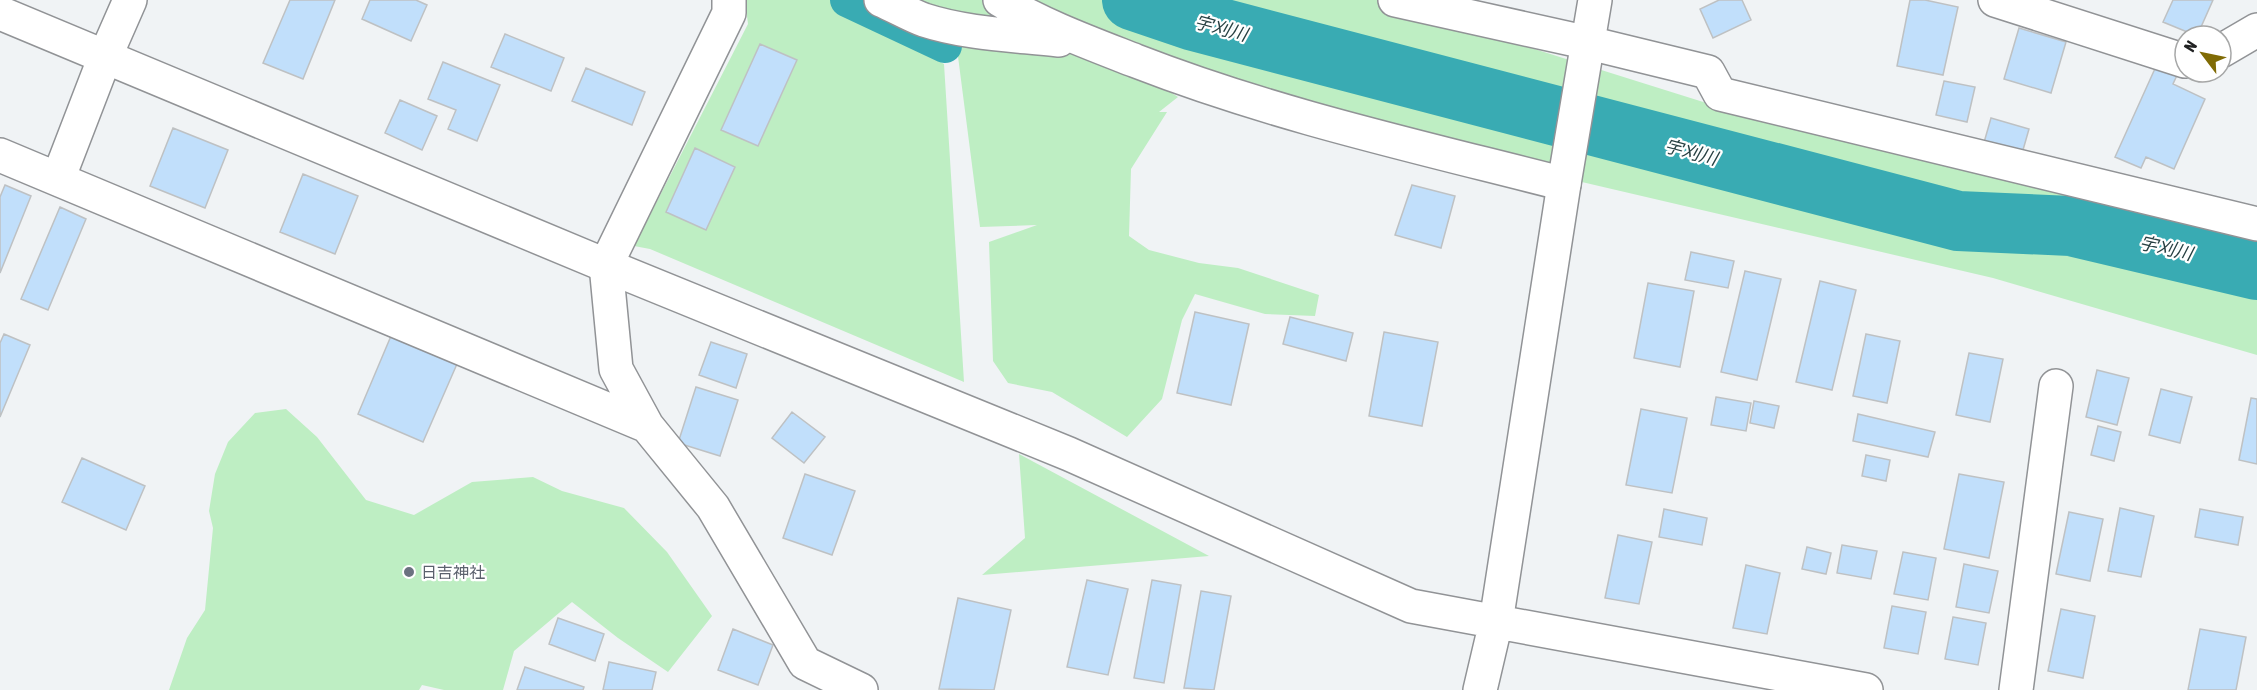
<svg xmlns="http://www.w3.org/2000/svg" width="2257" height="690" viewBox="0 0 2257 690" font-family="'Asap Condensed','Noto Sans JP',sans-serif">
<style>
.green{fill:#beeec3}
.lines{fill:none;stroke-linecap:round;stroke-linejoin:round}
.canal{stroke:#39abb3;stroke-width:34}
.river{stroke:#39abb3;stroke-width:60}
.building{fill:#c1dffb;stroke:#bec1c3;stroke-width:1.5}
.minor-casing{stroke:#919396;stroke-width:36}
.tertiary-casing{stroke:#919396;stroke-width:36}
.minor{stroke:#fff;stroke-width:33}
.tertiary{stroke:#fff;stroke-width:33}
.worship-dot{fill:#6b7280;stroke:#fff;stroke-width:2}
.labels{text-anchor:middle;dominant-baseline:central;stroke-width:4.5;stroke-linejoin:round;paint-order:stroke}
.worship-label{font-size:16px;fill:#5b616d;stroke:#fff;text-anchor:start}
.water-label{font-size:18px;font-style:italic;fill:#284143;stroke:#fff}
</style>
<rect width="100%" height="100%" fill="#f0f3f5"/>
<path class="green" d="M745,0h88l111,64 20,318 -314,-133 -16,-3 114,-222z
M895,0h110l50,28 -111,-4z
M1014,0h364l338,106 541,123v126l-264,-77 -681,-159z
M956,41l146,7 76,49 -19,15h8l-36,57 -2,67 20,14 50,13 39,5 81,27 -4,21 -50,-2 -70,-20 -13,26 -20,79 -35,38 -75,-45 -44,-9 -15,-22 -4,-119 48,-17 -57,2z
M286,409l31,28 49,63 48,15 58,-33 61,-5 29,14 62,17 43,44 45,64 -44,56 -50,-34 -46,-36 -58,49 -11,39h-59l-22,-5 -3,5h-250l18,-52 18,-28 8,-82 -4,-17 6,-37 13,-32 27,-29z
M1019,454l190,102 -227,19 43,-37z"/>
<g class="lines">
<path class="canal" d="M847,0l98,46"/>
<path class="river" d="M1132,0l62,21 764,200 113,5 186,44"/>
</g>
<path class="building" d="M290,0h45l-32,79 -40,-16z
M370,0h46l11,5 -16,36 -49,-22z
M1719,0h23l9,20 -38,18 -13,-29z
M1910,0h15l33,7 -15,68 -46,-9z
M2173,0h40l-16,36 -34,-14z
M2019,28l47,14 -15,51 -47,-14z
M505,34l59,24 -13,33 -60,-24z
M760,44l37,16 -39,86 -37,-16z
M443,62l57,23 -23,56 -29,-12 8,-19 -28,-11z
M2158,62l21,9 -6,13 32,15 -31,70 -28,-12 -5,11 -26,-11z
M586,68l59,24 -13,33 -60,-24z
M1944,81l31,6 -8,35 -31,-7z
M400,100l37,16 -15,34 -37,-17z
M1991,118l38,11 -8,28 -38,-11z
M173,128l55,22 -23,58 -55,-22z
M695,148l40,19 -29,63 -40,-18z
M303,174l55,22 -23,58 -55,-22z
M5,185l26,11 -31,77v-76z
M1412,185l43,11 -14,52 -46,-13z
M60,207l26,12 -38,91 -27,-11z
M1691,252l43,9 -6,27 -43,-8z
M1745,271l36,8 -24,101 -36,-8z
M1820,281l36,9 -24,100 -36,-8z
M1648,283l46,8 -14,76 -46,-9z
M1195,312l54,12 -18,81 -54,-12z
M1290,317l63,16 -7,28 -63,-17z
M1384,332l54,10 -16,84 -53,-10z
M4,334l26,11 -30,72v-74z
M1866,334l34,7 -13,62 -34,-7z
M391,336l66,28 -34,78 -65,-28z
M711,342l36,12 -11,34 -37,-13z
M1969,353l34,6 -13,63 -34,-7z
M2097,370l32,8 -12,47 -31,-8z
M696,387l42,13 -18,56 -42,-13z
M2161,389l31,8 -12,46 -31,-8z
M1716,397l35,6 -5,28 -35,-6z
M2251,398l6,1v65l-18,-4z
M1754,401l25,5 -5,22 -24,-5z
M1641,409l46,9 -15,75 -46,-8z
M792,412l33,25 -21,26 -32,-25z
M1858,414l77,18 -7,25 -75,-16z
M2098,426l23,6 -7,29 -23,-6z
M1866,455l24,5 -4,21 -24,-5z
M82,458l63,28 -19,44 -64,-28z
M805,474l50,17 -23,64 -49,-17z
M1959,474l45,8 -15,76 -45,-9z
M2120,508l34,8 -13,61 -33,-6z
M1664,509l43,9 -5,27 -43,-8z
M2200,509l43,8 -5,28 -43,-8z
M2069,512l34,7 -13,62 -34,-7z
M1618,535l34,7 -13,62 -34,-6z
M1842,545l35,6 -6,28 -34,-6z
M1807,547l24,6 -5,21 -24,-5z
M1903,552l33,6 -8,42 -34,-6z
M1964,564l34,7 -9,42 -33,-6z
M1746,565l34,8 -13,61 -34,-6z
M1087,580l41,9 -20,86 -41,-8z
M1152,580l29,5 -17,98 -30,-5z
M1201,591l30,5 -17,94 -30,-2z
M958,598l53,12 -17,80 -55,-1z
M1892,606l34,6 -8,42 -34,-6z
M2061,609l34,7 -12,62 -35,-7z
M1953,617l33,6 -8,42 -33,-6z
M558,618l46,16 -9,27 -46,-17z
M733,629l40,16 -15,40 -40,-15z
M2200,629l46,8 -10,53h-48z
M609,662l47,10 -4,18h-49z
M525,667l59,20 -1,3h-66z"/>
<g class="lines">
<g class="minor-casing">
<path id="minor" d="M729,0v13l-123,252 10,104 31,57 66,81 92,156 56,27
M881,0c14,6 29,15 43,20 43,14 91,15 135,20
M1000,0c43,26 90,43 136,61 139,54 284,86 428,123
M1395,0l194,43 119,29 12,22 537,130
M1995,0l190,61
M2221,51l36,-21
M0,155l647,271
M58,179l47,-122 25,-57
M2016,690l40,-304"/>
</g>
<g class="tertiary-casing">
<path id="tertiary" d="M0,13l617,257 452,184 342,152 455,84
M1480,690l16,-68 68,-438 31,-184"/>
</g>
<use href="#minor" class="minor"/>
<use href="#tertiary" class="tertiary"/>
</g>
<circle class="worship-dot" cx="409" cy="572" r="6"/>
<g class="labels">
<g class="worship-label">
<text x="421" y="572">日吉神社</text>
</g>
<g class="water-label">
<text transform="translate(1221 28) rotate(15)">宇刈川</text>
<text transform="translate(1691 152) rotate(15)">宇刈川</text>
<text transform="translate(2166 248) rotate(13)">宇刈川</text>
</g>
</g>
<g transform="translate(2203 54) rotate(302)"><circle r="28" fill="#ffffff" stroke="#a6a7a7" stroke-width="1.5"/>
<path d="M0-4.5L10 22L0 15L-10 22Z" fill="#806b05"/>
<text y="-9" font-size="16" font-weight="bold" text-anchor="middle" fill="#212223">N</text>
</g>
</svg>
